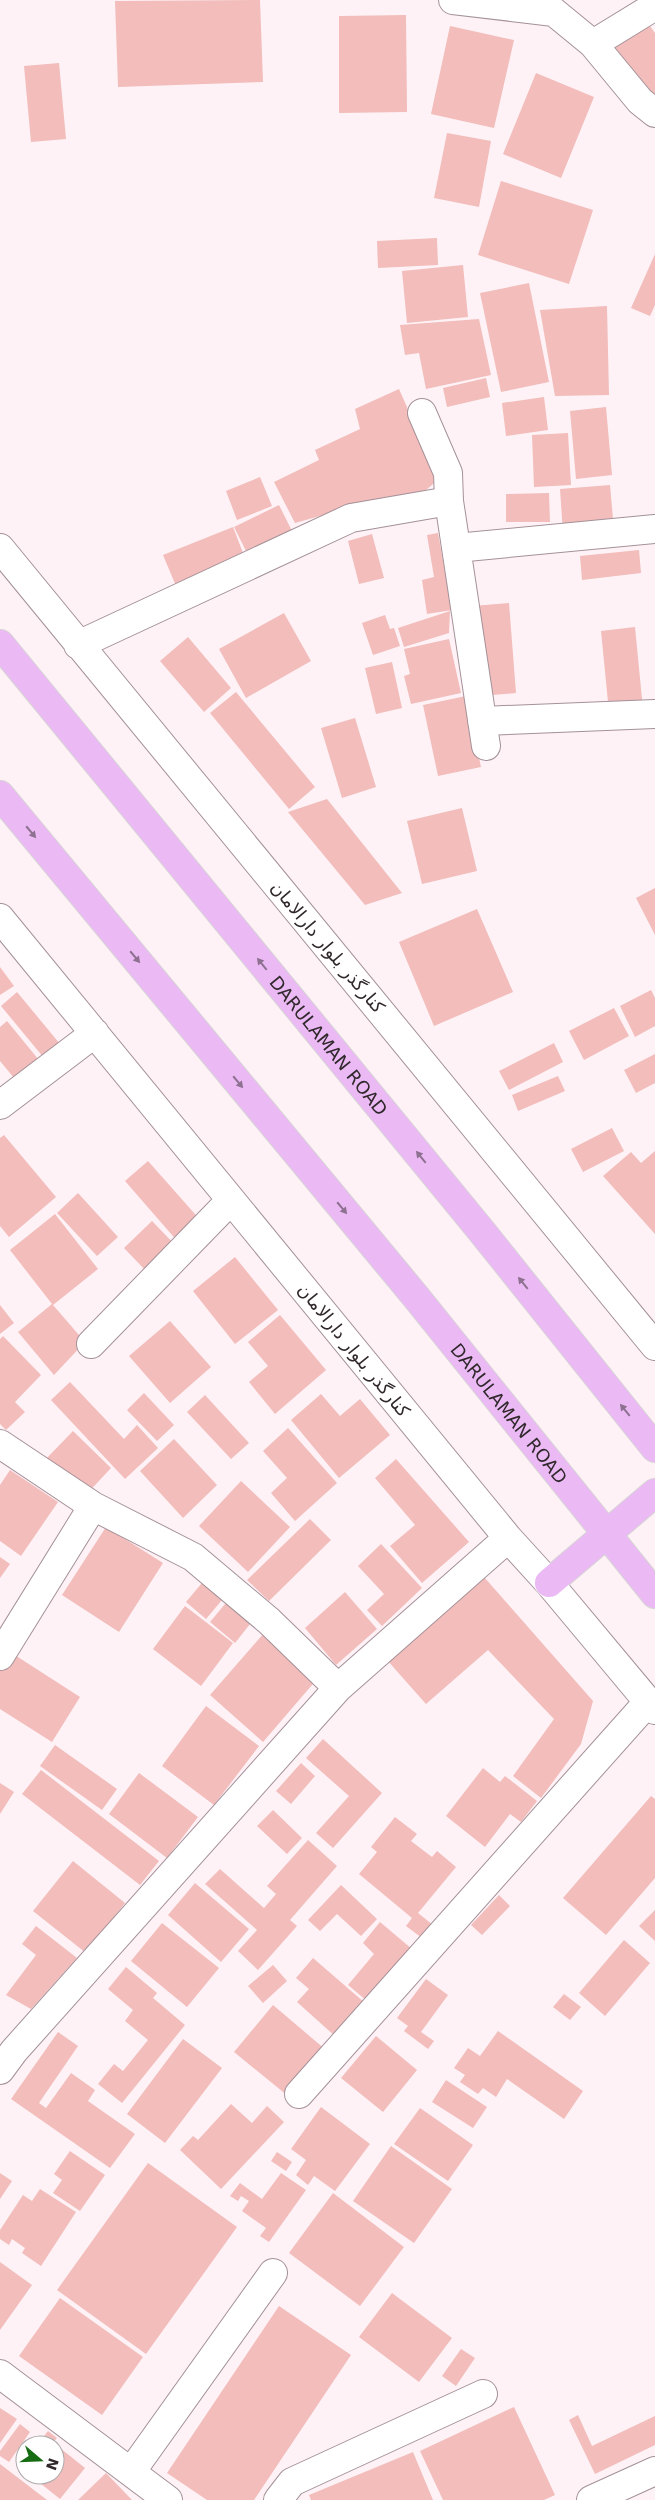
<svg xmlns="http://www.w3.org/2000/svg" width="655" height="2500" viewBox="0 0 655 2500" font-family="'DejaVu Sans','Noto Naskh Arabic',sans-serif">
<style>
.building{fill:#f2bdba}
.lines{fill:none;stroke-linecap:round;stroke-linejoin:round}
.minor-casing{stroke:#a49199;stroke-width:30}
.major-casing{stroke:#d6d4d5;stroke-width:30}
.minor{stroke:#fff;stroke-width:28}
.major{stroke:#ebbaf5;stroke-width:28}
.oneway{fill:#8e7190}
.labels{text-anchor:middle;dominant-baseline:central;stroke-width:5;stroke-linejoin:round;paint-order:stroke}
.street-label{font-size:18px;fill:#30282b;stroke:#fff}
</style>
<rect width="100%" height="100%" fill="#fef2f7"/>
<path class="building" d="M260,0l3,82 -145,5 -3,-86z
M406,15l1,97 -68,1v-97z
M647,22l8,11v72l-43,-57z
M450,26l64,14 -20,88 -63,-14z
M59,63l7,76 -35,3 -7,-76z
M536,73l58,24 -33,81 -58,-24z
M447,133l44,8 -12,66 -45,-9z
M501,181l92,29 -24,74 -91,-29z
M437,238l1,27 -60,3 -1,-27z
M655,254v51l-5,11 -19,-8z
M463,265l5,52 -61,6 -5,-52z
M529,283l20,99 -48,10 -21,-99z
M607,306l2,89 -54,1 -15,-86z
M479,319l12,56 -65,14 -7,-36 -14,2 -5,-30z
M486,378l4,19 -43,10 -4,-19z
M399,389l40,90 -13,11 -67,15 -64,18 -21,-41 45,-22 -4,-10 45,-21 -5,-20z
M544,397l4,33 -42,6 -4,-33z
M606,407l6,68 -36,4 -6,-68z
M568,433l3,52 -37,2 -2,-52z
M260,477l12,29 -35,14 -11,-29z
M610,485l4,45 -51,3 -3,-44z
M549,493l1,29h-44v-28z
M279,505l17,34 -45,22 -17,-34z
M233,527l12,31 -69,28 -13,-31z
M438,533l14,77 -25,4 -5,-34 12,-3 -7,-42z
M372,534l12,44 -25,6 -11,-43z
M639,550l2,23 -59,7 -2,-24z
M509,603l7,90 -35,3 -8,-90z
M450,611l-1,22 -45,14 -6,-19z
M284,613l27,48 -65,37 -27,-49z
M385,615l5,14 4,-1 6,18 -27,9 -11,-32z
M635,627l8,82 -34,3 -8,-81z
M188,637l43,51 -27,24 -44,-51z
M449,639l12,54 -50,11 -7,-28 6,-2 -6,-25z
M392,662l10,46 -26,6 -11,-46z
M236,692l79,95 -26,22 -79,-96z
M466,696l15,71 -43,9 -15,-71z
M355,718l21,69 -34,11 -21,-70z
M327,799l75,94 -37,12 -77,-93z
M462,808l15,63 -55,13 -15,-63z
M655,888v47l-19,-37z
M477,909l36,83 -79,34 -35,-84z
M0,967l14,19 -14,9z
M651,990l4,8v28l-20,11 -15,-31z
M17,992l43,52 -16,14 -43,-52z
M614,1008l15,28 -45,24 -15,-29z
M7,1021l36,44 -24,19 -19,-23v-34z
M554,1043l9,19 -54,28 -10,-19z
M655,1054v29l-19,10 -12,-23z
M558,1076l7,15 -47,20 -6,-16z
M612,1128l12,23 -41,21 -12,-23z
M4,1135l52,62 -47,40 -9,-11v-88z
M655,1151v83l-52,-58 28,-24 10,11z
M148,1161l54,61 -23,21 -54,-62z
M78,1193l40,44 -21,19 -40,-43z
M55,1214l43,55 -45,36 32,37 -31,33 -36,-43 34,-28 -42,-54z
M152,1221l25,26 -28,27 -25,-26z
M235,1257l43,53 -43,34 -42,-53z
M0,1305l14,18 -14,11z
M280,1315l46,55 -51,44 -26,-32 19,-16 -20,-24z
M170,1321l41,46 -41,36 -41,-47z
M3,1336l38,39 -26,27 10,10 -19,18 -6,-6v-85z
M70,1382l54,57 13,-14 21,23 -33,31 -74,-79z
M144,1393l30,32 -17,16 -30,-31z
M321,1394l19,22 20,-17 30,36 -51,43 -48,-58z
M205,1395l44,48 -18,16 -44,-47z
M288,1428l49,55 -42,38 -24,-28 16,-15 -24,-27z
M73,1431l38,37 -28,30 -39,-37z
M174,1439l43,46 -34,33 -43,-47z
M396,1459l73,83 -47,41 -32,-37 25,-21 -40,-47z
M10,1470l48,32 -37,54 -21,-15v-56z
M241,1481l49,46 -42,45 -49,-46z
M310,1519l21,21 -62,61 -22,-21z
M106,1527l57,36 -44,69 -57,-37z
M381,1544l41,44 -40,38 -15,-16 17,-16 -26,-28z
M0,1557l10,7 -10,14z
M207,1577l20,17 -21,25 -20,-17z
M484,1577l109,124 -12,43 -40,54 -28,-22 41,-57 -66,-69 -62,54 -39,-44z
M345,1592l32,37 -41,36 -31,-37z
M230,1598l24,21 -19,24 -25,-21z
M185,1606l48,37 -32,43 -48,-37z
M265,1632l53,46 -55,64 -53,-47z
M7,1650l73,47 -28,45 -52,-33v-48z
M206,1706l53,40 -45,59 -52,-39z
M323,1739l59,54 -49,55 -17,-15 33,-37 -43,-38z
M55,1745l62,44 -15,21 -62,-44z
M301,1763l14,13 -24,28 -15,-13z
M483,1768l17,14 5,-6 32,25 -16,21 -11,-8 -25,33 -39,-31z
M41,1770l118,91 -19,24 -118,-91z
M139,1773l59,44 -31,41 -58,-44z
M0,1783l14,9 -14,22z
M651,1796l4,3v79l-49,57 -43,-37z
M273,1810l29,28 -15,16 -30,-28z
M395,1817l22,17 -6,7 21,16 5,-6 19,16 -38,46 15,12 -11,13 -16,-12 6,-8 -53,-44 18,-22 -6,-5z
M308,1840l29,26 -47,54 7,6 -39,44 -20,-19 19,-21 -52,-46 15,-15 44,39 12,-14 -9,-8z
M73,1861l52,42 -39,50 -53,-42z
M195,1883l54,46 -28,33 -53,-47z
M341,1885l36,34 -16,17 -24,-22 -17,17 -12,-11z
M499,1895l11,11 -28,29 -11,-10z
M655,1910v31l-16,-15z
M380,1922l32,27 -45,52 -19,-16 26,-31 -11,-11z
M162,1923l57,45 -32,39 -56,-46z
M36,1926l41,32 -46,51 -25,-14 30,-40 -14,-11z
M624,1940l26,23 -45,53 -26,-23z
M313,1958l52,45 -29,34 -39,-35 12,-13 -13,-11z
M273,1965l14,16 -24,22 -15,-17z
M126,1967l31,26 -4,5 32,27 -63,78 -24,-19 16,-20 9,7 25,-31 -23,-19 8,-11 -25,-21z
M426,1979l22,16 -27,37 13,9 -6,8 -24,-18 4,-5 -11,-8z
M564,1994l17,13 -11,13 -17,-13z
M273,2005l53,45 -38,46 -54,-44z
M498,2031l85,60 -19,28 -57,-40 -11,18 -13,-9 -5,6 -18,-12 5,-7 -11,-7 14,-20 12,8z
M58,2032l20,14 -39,57 7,5 25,-35 24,17 -7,11 47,33 -25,34 -99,-69z
M376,2036l41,34 -34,42 -42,-34z
M183,2039l39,29 -57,75 -38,-29z
M446,2080l41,27 -14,21 -41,-26z
M231,2104l21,19 15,-17 17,16 -63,67 -41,-39 13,-14 5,4z
M321,2107l49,37 -35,47 -21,-15 -6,9 -12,-10 10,-15 -15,-11z
M420,2108l53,37 -25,36 -54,-37z
M391,2146l61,43 -38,54 -61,-42z
M70,2151l35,24 -25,36 -27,-18 9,-13 -8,-6z
M277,2152l15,10 -6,9 -15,-10z
M148,2163l89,64 -91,127 -89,-64z
M0,2173l12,8 -12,18z
M281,2173l25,17 -37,52 -9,-6 6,-8 -24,-17 7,-10 -8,-5 -3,5 -8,-5 10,-13 22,16z
M40,2189l36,23 -35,54 -19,-13 3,-5 -13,-9 -3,6 -9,-6v-9l23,-35 9,6z
M333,2193l71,54 -44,59 -71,-53z
M0,2262l32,23 -32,45z
M392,2293l60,45 -33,44 -60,-45z
M60,2298l83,59 -41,58 -83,-59z
M279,2306l72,49 -97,145h-47l-40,-27z
M461,2349l14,9 -19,28 -14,-10z
M514,2407l41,88 -11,5h-101l-23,-49z
M0,2408l17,11 -17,24z
M578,2415l14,31 63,-30v29l-60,29 -26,-54z
M20,2424l10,8 -21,30 -9,-6v-5z
M48,2431l9,7 -6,7h-14z
M60,2448l25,20 -25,31 -25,-20 3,-4h17v-21z
M413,2452l20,48h-122l-2,-5z
M25,2460v15h3l-1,2 -9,-7z
M0,2464l47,36h-47z
M106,2473l26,27h-54z"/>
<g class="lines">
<g class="minor-casing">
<path id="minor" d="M453,0l101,12 39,32 47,57 15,12
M593,44l62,-38
M422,413l26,60 1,28 37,245
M0,548l655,798
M456,548l199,-19
M78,645l273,-127 98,-17
M482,721l173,-7
M0,918l508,620 41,45 106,127
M0,1105l95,-72
M91,1344l140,-144
M0,1444l93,62 100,51 76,64 69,67
M0,1656l93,-150
M0,2070l14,-19 324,-363 170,-150
M299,2094l349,-392
M0,2374l168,126
M131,2472l142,-199
M278,2500l14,-18 191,-88
M591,2500l64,-29"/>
</g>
<g class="major-casing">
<g id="major">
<path id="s1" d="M0,644l483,589 172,215"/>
<path id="s2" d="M0,795l416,502 239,297"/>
<path d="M549,1583l106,-90"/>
</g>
</g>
<use href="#minor" class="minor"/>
<use href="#major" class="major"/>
</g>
<defs><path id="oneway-solid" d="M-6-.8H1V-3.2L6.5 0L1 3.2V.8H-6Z" transform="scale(1.25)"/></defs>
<g class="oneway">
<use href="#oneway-solid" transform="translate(31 832) rotate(50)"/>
<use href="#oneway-solid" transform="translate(135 957) rotate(50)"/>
<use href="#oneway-solid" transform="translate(262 964) rotate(-129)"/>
<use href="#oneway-solid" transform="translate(238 1082) rotate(50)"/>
<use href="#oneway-solid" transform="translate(421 1157) rotate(-129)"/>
<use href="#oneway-solid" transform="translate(342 1208) rotate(50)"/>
<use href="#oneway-solid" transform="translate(523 1283) rotate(-129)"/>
<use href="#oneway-solid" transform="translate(625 1410) rotate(-129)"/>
</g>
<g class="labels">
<g class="street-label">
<text transform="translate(328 947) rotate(50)">کنارگذر بلوار دارالامان</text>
<text stroke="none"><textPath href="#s1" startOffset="519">DARULAMAN ROAD</textPath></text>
<text transform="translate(354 1350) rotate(51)">کنارگذر بلوار دارالامان</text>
<text stroke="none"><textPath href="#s2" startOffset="801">DARULAMAN ROAD</textPath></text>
</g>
</g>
<g transform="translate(40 2460) rotate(109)"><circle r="24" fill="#ffffff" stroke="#aca9aa"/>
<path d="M0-4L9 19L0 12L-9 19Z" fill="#176b13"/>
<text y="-8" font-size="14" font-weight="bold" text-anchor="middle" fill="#30282b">N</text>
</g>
</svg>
